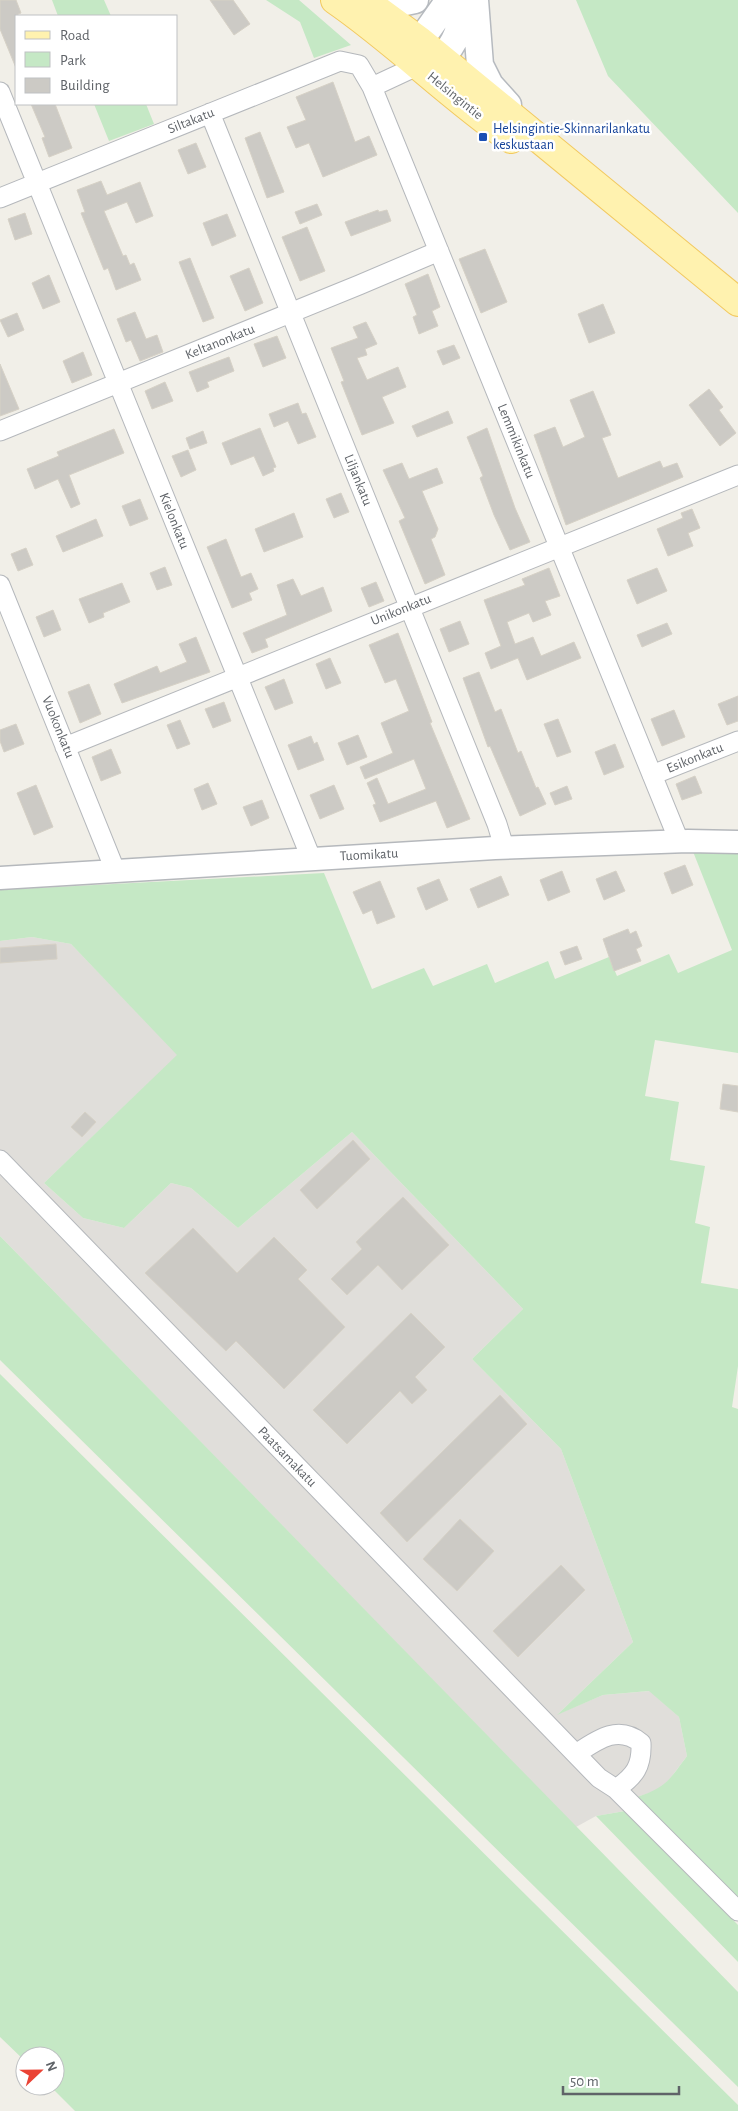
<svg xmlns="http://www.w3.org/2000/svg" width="738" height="2111" viewBox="0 0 738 2111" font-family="'Alegreya Sans',sans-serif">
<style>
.industrial{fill:#e0deda}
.green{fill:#c5e8c5}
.building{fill:#cccac5;stroke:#d6d1c6}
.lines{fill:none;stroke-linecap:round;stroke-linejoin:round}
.minor-casing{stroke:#b5b8bc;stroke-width:21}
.tertiary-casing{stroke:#b5b8bc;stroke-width:25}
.secondary-casing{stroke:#b6babf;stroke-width:29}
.primary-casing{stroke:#f2c960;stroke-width:30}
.minor{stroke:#fff;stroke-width:19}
.tertiary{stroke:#fff;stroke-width:22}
.secondary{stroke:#fff;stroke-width:26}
.primary{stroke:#fff2af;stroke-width:28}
.transit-dot{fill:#1a4fb4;stroke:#fff;stroke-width:2}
.labels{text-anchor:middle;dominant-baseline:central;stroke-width:5;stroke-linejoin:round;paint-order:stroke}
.street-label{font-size:14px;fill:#5f6368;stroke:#fff}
.transit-label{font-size:14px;fill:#164399;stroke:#fff;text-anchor:start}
</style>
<rect width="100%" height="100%" fill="#f1efe8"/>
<path class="industrial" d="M32,937l39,7 107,111 -134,128 39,35 41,10 47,-45 20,5 47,40 114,-96 171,177 -51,50 89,90 72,193 -75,72 45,-19 47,-4 29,26 8,39 -18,24 -11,10 -21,7 -12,14 -29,5 -20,11 -576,-591v-295z"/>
<path class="green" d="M52,0h52l7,16h-53z
M266,0h33l52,45 -37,13 -14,-36z
M576,0h162v213l-130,-137z
M94,104h52l8,20 -45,17z
M690,844l48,4v205l-83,-13 -10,56 34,6 -9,58 35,6 -10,57 15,4 -9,56 37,6v77l-6,41 6,2v493l-101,-105c30,-10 32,-17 50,-41l-8,-39 -30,-26 -46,4 -46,20 76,-73 -72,-193 -89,-90 51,-50 -171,-177 -114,96 -47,-40 -20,-5 -47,45 -41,-10 -39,-35 133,-128 -106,-111 -39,-7 -32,4v-51l324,-17 48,116 52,-21 9,18 54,-22 8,19 53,-22 7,18 54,-22 8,19 52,-22 9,19 54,-23z
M0,1236l738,756v95l-738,-727z
M0,1374l738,731v6h-663l-25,-25h5v-30h-30v5l-25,-24z
M625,1811l113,114v37l-142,-146z"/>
<path class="building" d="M0,0h16l5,13 -5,2v53l-16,-39z
M210,0h23l17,24 -16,11z
M333,82l22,60 14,-6 8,19 -54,22 -14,-34 -13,5 -9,-21 19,-7 -10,-23z
M31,104h24l17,44 -23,9 -7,-19 3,-1z
M260,132l24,60 -17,6 -22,-60z
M196,143l10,24 -18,7 -10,-24z
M101,181l6,14 33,-13 13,34 -17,7 -9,-21 -23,9 19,45 3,-1 4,10 4,-2 7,17 -25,10 -8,-22 -4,2 -23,-57 4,-1 -8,-22z
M317,204l5,11 -22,9 -5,-12z
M378,210l1,2 8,-2 4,11 -40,15 -6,-14z
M25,213l7,21 -17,6 -7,-21z
M227,214l9,22 -24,10 -9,-23z
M307,227l18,44 -25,10 -18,-44z
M485,249l22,53 -26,11 -22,-54z
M190,258l24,60 -11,4 -24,-60z
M249,268l14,35 -18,8 -15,-35z
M428,274l12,33 -8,4 6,15 -19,8 -6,-17 4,-2 -12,-31z
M49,275l11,27 -17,7 -11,-26z
M603,304l12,29 -26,10 -11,-29z
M135,312l11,27 11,-4 6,17 -23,9 -9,-21 -5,2 -9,-23z
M17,313l7,17 -16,7 -8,-17z
M366,322l11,22 -12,5 2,6 -10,3 10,22 31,-13 8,20 -24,10 12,26 -32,12 -21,-53 3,-1 -13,-33 27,-10 -5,-11z
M277,336l9,22 -23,9 -9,-23z
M454,345l6,13 -17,7 -6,-14z
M83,352l9,23 -20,8 -9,-22z
M229,357l5,14 -27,11 2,5 -12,5 -8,-20z
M0,364l19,45 -19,7z
M165,382l8,19 -21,8 -7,-18z
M709,389l14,18 -4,3 17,23 -16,13 -31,-41z
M593,391l18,44 -9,3 16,40 42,-17 3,7 14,-5 6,14 -117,48 -32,-90 21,-8 8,20 22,-10 -15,-37z
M298,403l4,11 4,-1 10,24 -18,7 -10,-23 -14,6 -5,-13z
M448,411l5,12 -36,14 -5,-11z
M260,428l16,39 -3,1 1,3 -11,5 -9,-20 -23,9 -9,-22z
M487,428l28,80 15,34 -20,8 -16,-35 -14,-37 3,-2 -16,-39z
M114,429l10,24 -55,22 11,29 -9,4 -13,-29 -23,10 -8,-20 32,-13 -2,-4z
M203,431l4,12 -17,6 -4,-11z
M188,450l8,20 -15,7 -9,-21z
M402,463l7,16 28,-11 6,15 -21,8 16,38 -3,8 -4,2 14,36 -20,9 -26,-63 6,-3 -22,-48z
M341,493l8,19 -15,6 -8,-19z
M140,499l8,20 -18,7 -8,-20z
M692,509l8,19 -12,5 5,13 -25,10 -11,-27 26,-11 -2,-5z
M294,513l9,24 -39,15 -9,-23z
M96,519l7,17 -40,16 -7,-16z
M226,539l15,38 10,-4 7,16 -9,4 3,7 -20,8 -25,-61z
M26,548l7,17 -15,6 -7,-17z
M165,567l7,18 -15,5 -7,-17z
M549,568l11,28 -15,5 6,14 -18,7 -4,-9 -22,9 8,22 18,-7 8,19 33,-14 7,16 -54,22 -9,-22 -27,11 -6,-16 16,-7 -17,-46 41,-15 -3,-6z
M657,568l10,23 -30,13 -10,-24z
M293,579l8,17 22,-9 9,24 -67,28 3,8 -16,6 -9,-20 44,-18 -10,-30z
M376,582l8,19 -15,6 -8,-19z
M122,583l8,19 -27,11 1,4 -15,6 -10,-24z
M53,610l8,20 -17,7 -8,-20z
M460,621l9,23 -20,8 -9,-23z
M667,623l5,11 -30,13 -5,-12z
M398,633l34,89 -2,1 40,96 -23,9 -11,-27 -56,21 -7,-17 3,-1 -9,-21 10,-5 11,26 38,-15 -12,-30 -49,20 -5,-12 33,-14 -12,-30 28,-12 -13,-32 -11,4 -16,-38z
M196,637l14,35 -88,31 -8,-19 43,-18 3,7 27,-11 -8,-18z
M330,658l11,25 -15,6 -10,-25z
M479,672l16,40 6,-3 17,44 3,-2 15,37 2,-1 8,17 -26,12 -30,-70 -2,1 -25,-69z
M284,679l9,24 -18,7 -10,-23z
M89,684l12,30 -21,9 -12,-31z
M738,696v25l-11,4 -9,-21z
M224,702l7,19 -18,7 -8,-19z
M674,710l11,27 -23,9 -11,-27z
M558,719l13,33 -14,5 -13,-33z
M180,720l10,24 -13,5 -10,-24z
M16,724l8,20 -20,8 -4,-11v-11z
M358,735l9,22 -20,8 -9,-22z
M311,736l3,8 3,-2 7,18 -26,10 -10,-25z
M615,744l9,23 -20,8 -9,-23z
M111,749l10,24 -20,8 -9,-24z
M695,776l7,17 -20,7 -6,-16z
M208,783l9,21 -15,6 -8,-21z
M36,785l17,42 -19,8 -17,-42z
M334,785l10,24 -24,10 -10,-24z
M567,786l5,13 -17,6 -5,-12z
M262,800l7,18 -18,8 -8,-19z
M685,865l8,20 -21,9 -8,-21z
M562,871l8,21 -22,9 -8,-21z
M616,871l9,20 -21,9 -8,-21z
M501,876l8,19 -31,13 -8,-19z
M439,879l9,21 -22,10 -9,-22z
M380,881l15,36 -18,7 -5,-14 -9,4 -10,-22z
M628,929l2,5 6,-3 6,15 -6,3 5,12 -27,10 -11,-32z
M56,944l1,15 -57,4v-15z
M577,946l5,13 -17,6 -5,-13z
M723,1084l15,2v26l-18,-3z
M85,1112l11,10 -14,15 -11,-10z
M353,1140l17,19 -53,50 -17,-19z
M403,1197l46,48 -47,45 -24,-25 -31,30 -16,-16 31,-30 -6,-7z
M193,1228l44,45 37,-36 33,33 -9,9 47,48 -61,62 -48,-48 -10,10 -81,-78z
M411,1313l34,34 -30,30 12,13 -15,14 -12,-13 -53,53 -34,-34z
M500,1395l27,29 -120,118 -27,-29z
M460,1519l34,32 -37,40 -34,-32z
M561,1565l24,25 -67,67 -25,-26z"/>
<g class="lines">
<g class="minor-casing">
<path id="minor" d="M372,87l45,-21
M0,92l311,766
M210,113l287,711 7,23
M0,198l340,-137 19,4 13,22 307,754
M0,431l359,-146 80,-34
M0,585l115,285
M65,747l673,-272
M652,775l86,-34
M0,1160l599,618 17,11c19,-13 26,-23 25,-46 -23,-19 -44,-3 -65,11
M616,1789l122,122"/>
</g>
<g class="tertiary-casing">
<path id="tertiary" d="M0,878l495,-30 193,-7 50,1"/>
</g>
<g class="secondary-casing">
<path id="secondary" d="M475,0l5,65 10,20 18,20
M366,1l25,4 24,-5
M420,41l29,-41
M441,58c18,-18 19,-33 24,-58"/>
</g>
<g class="primary-casing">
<path id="primary" d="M335,0c61,42 114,96 176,139
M364,0l56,41 318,261"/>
</g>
<use href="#minor" class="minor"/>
<use href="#tertiary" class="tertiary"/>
<use href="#secondary" class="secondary"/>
<use href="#primary" class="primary"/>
</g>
<rect class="transit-dot" x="478" y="132" width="10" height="10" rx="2.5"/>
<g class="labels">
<g class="street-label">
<text transform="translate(455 96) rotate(39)">Helsingintie</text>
<text transform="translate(191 121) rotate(-22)">Siltakatu</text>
<text transform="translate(220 342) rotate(-22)">Keltanonkatu</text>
<text transform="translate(516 441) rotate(68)">Lemmikinkatu</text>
<text transform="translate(358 480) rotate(68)">Liljankatu</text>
<text transform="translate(174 521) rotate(68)">Kielonkatu</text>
<text transform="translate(401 610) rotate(-22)">Unikonkatu</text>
<text transform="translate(58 727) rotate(68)">Vuokonkatu</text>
<text transform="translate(695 758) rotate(-22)">Esikonkatu</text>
<text transform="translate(369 855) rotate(-3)">Tuomikatu</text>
<text transform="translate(287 1457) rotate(46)">Paatsamakatu</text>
</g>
<g class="transit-label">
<text x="493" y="129">Helsingintie-Skinnarilankatu<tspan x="493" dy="16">keskustaan</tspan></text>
</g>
</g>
<rect x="15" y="15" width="162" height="90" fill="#ffffff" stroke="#bfc1c3"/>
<rect x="25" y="31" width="25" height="8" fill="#fff2af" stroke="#bfc1c3"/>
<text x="60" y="40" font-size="15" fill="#5f6368">Road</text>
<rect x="25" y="52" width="25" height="15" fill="#c5e8c5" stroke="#bfc1c3"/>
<text x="60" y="65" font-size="15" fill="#5f6368">Park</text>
<rect x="25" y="78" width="25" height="15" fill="#cccac5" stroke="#bfc1c3"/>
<text x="60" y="90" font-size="15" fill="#5f6368">Building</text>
<g transform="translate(40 2071) rotate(68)"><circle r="24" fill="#ffffff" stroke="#bfc1c3"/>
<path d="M0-4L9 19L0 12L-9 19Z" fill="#ea4335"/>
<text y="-8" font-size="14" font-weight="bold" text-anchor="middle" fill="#5f6368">N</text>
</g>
<path d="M563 2086v8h116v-8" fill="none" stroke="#5f6368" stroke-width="2.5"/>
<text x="570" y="2086" font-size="15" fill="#5f6368" stroke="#ffffff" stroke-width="4" paint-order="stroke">50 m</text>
</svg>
